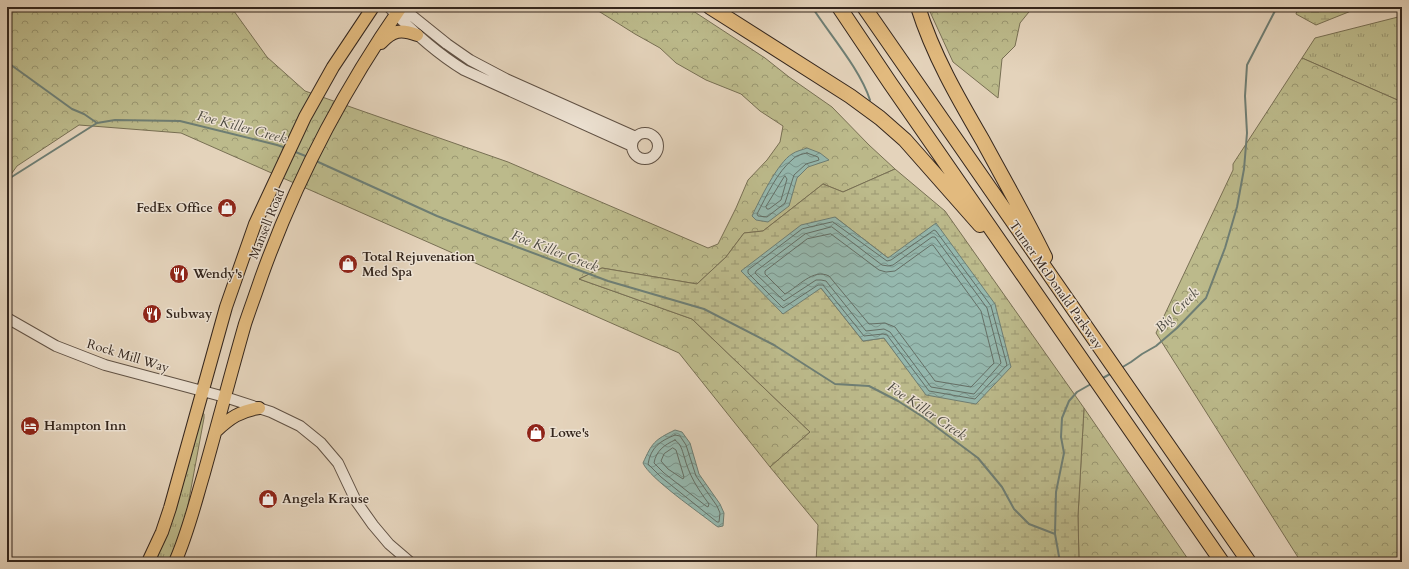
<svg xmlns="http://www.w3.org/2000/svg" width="1409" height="569" viewBox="0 0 1409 569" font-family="Cardo,serif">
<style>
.grass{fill:url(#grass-tufts);stroke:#787054}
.forest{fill:url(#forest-crowns);stroke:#787054}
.wetland{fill:url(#wetland-marsh);stroke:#787054;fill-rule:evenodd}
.water{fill:url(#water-waves);stroke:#6e7e74}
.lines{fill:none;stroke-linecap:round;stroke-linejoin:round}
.shore{stroke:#646f66;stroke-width:1}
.stream{stroke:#6e7e74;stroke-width:2}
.minor-casing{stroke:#605144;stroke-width:12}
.major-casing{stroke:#34261d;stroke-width:14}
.highway-casing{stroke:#34261d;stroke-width:16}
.minor{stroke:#ede2d3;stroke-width:10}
.major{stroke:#e2ba7e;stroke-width:12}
.highway{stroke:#e2ba7e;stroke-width:14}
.labels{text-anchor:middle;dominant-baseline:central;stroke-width:3;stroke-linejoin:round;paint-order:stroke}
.poi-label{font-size:13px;font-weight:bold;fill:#34261d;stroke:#ede2d3;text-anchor:start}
.street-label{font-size:13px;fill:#34261d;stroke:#ede2d3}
.water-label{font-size:14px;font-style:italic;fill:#4c4a41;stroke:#ede2d3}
</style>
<defs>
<pattern id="grass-tufts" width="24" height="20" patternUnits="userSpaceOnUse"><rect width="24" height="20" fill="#bcba8b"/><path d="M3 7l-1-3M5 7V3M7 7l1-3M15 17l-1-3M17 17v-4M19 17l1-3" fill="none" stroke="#9a9771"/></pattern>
<pattern id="forest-crowns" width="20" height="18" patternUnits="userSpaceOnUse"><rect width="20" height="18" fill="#bcba8b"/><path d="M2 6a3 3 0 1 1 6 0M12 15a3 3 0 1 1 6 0" fill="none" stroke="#9a9771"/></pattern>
<pattern id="wetland-marsh" width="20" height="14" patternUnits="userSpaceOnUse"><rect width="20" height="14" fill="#bcba8b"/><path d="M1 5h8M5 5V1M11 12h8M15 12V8" fill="none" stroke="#9a9771"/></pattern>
<pattern id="water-waves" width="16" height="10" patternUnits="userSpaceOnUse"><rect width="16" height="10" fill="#95b8ae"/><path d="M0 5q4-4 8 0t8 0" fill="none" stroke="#7a958d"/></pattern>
</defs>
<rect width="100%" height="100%" fill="#e4d3bb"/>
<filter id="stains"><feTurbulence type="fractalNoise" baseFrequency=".005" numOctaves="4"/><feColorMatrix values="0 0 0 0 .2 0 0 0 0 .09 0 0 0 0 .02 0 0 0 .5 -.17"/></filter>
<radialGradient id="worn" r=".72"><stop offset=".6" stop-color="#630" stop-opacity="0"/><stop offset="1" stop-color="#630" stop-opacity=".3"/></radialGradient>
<path class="grass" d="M1402,16v86l-100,-44 13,-20z
M203,413l1,1v4l-19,103 -5,16 -11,25h-16z"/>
<path class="forest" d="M7,7h224l36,50 38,34 203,71 200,86 10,-4 18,-36 12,-28 19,-20 13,-18 3,-16 -23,-15 -19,-17 -35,-14 -30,-17 -16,-15 -25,-14 -43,-27h95l78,51 24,19 43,30 37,38 26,24 -52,23 -20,-8 -60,47 -19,2 -18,24 -29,27 -95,-16 -23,11 113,40 118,113 -40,35 -91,-114 -498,-220 -102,-8 -62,41 -10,14z
M929,7h104l-13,16 -5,23 -13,13 -4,39 -45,-36 -22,-48z
M1302,58l100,44v460h-101l-145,-229 77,-163v-6z
M1084,408l106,154h-111l-1,-46z"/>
<path class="wetland" d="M1298,7h63l-45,18 -20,-11z
M895,169l50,42 139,197 -6,108 1,46h-263l2,-37 -48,-58 40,-35 -118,-113 -113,-40 23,-11 95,16 29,-27 18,-24 19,-2 60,-47 20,8zM835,217l53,41 39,137 -43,-57 -21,3 -42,-53z"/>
<path class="water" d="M807,148l13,5 9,7 -21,7 -11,11 -8,28 -21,16 -12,-2 -4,-4c7,-15 26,-54 40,-62 4,-3 10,-4 15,-6z
M835,217l53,41 48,-35 59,81 16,63 -35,37 -50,-9 -42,-57 -21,3 -42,-53 -38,26 -42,-43 60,-46z
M675,430l7,2 8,11 9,31 21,30 4,9 -1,13 -5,1 -3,-2c-15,-12 -66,-47 -72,-62 9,-20 11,-23 32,-33z"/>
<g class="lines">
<path class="shore" d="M807,153l11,4 1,3 -13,4 -12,11 -9,28 -18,14 -9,-1 -1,-2c10,-19 20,-42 36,-55 3,-4 10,-5 14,-6z
M785,176l2,3 -6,21 -12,9h-2l-1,-2z
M833,222l54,39 4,-1 43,-30 2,1 55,75 16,59 -32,34 -46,-8 -42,-56 -4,-1 -19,2 -41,-51h-5l-35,23 -35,-35v-3l54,-41z
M832,227l50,38 6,1 5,-1 39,-28h3l52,71 14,55 -27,31 -43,-7 -41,-55 -6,-3 -18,2 -40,-50 -5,-1h-5l-32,21 -29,-28 1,-2 49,-37z
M831,234l48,36 7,2 9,-1 36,-26h2l48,66 13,52 -23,24 -36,-6 -40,-54 -10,-4 -16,1 -40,-48c-16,-8 -31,11 -44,18l-20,-20v-3l42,-32z
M675,435l5,1 6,9 10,31 21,30 3,7 -1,9h-2l-56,-45 -13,-13c3,-17 12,-23 27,-29z
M675,440c6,4 7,10 9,16 5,19 13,32 25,48l-1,3 -2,-1 -42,-33 -10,-10c2,-12 10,-18 21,-23z
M673,448l3,2 8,27 -1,2 -15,-10 -7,-8 3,-7z"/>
<path class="stream" d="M812,7c18,28 48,62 58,93
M7,62l65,47 12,5 13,9
M293,151l15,6
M316,161l121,55 48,19 123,46 96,28 70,36 61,39 34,2 29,15 25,16 55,41 24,29 12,22 15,15 26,10
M7,182l3,-4 87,-55 18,-3 65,1 97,24 9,3
M1121,368l10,-6 11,-8 14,-8 21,-18 29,-30 19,-50 12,-41 7,-38 3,-36 -2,-37 2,-31 30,-58
M1101,379l11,-6
M1060,562l-5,-28 1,-42 8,-39 -3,-16 1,-19 7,-17 8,-9 14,-8"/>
<g class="minor-casing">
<path id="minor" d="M389,7c23,24 47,46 75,63l168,76
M401,7l46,37 23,16 36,19 130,58
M632 146a13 13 0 1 1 26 0a13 13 0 1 1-26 0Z
M7,318l49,28 49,19 120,32 46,15 29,14 21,17 17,20 18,38 17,24 16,19 21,18"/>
</g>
<g class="major-casing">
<path id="major" d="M381,43c12,-13 20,-14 36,-8
M216,431c14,-13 24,-20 43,-23
M148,562l14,-30 8,-24 56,-201 29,-83 50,-107 28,-50 40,-60
M175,562c13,-29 20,-59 29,-89 14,-50 27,-100 41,-149 5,-15 11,-31 16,-46 35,-98 81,-186 140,-271"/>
</g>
<g class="highway-casing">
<path id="highway" d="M710,7l140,89 30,22 25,22 75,85
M839,7l51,76 332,479
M864,7l385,555
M918,7c15,48 40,91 65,134 21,39 43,77 62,116"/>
</g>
<use href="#minor" class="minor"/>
<use href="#major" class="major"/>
<use href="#highway" class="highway"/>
</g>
<defs>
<g id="shop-disc" transform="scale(1)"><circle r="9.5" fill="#8f2418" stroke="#ede2d3"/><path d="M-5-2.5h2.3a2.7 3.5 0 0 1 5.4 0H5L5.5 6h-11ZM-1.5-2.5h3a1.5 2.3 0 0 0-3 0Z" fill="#fff"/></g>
<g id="restaurant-disc" transform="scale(1)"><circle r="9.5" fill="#8f2418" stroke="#ede2d3"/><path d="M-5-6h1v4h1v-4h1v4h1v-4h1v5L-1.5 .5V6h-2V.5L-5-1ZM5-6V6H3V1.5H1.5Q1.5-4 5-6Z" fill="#fff"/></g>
<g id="hotel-disc" transform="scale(1)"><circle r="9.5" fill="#8f2418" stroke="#ede2d3"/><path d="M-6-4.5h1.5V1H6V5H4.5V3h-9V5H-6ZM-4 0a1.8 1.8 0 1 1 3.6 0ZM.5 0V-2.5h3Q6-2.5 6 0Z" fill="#fff"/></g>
</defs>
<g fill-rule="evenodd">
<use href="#shop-disc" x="227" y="208"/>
<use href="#shop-disc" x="348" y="264"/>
<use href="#restaurant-disc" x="179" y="274"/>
<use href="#restaurant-disc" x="152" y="314"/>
<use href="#hotel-disc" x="30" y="426"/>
<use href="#shop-disc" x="536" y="433"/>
<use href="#shop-disc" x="268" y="499"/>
</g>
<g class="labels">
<g class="poi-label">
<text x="213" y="208" text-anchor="end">FedEx Office</text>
<text x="362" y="257">Total Rejuvenation<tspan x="362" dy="15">Med Spa</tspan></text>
<text x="193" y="274">Wendy's</text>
<text x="166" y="314">Subway</text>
<text x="44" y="426">Hampton Inn</text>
<text x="550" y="433">Lowe's</text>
<text x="282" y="499">Angela Krause</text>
</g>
<g class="street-label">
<text transform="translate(267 224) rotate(-68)">Mansell Road</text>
<text transform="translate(1056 285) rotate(55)">Turner McDonald Parkway</text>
<text transform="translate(128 356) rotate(17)">Rock Mill Way</text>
</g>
<g class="water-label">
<text transform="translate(242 127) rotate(15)">Foe Killer Creek</text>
<text transform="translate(555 251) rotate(21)">Foe Killer Creek</text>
<text transform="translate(1177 310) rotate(-46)">Big Creek</text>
<text transform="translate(927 411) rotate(34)">Foe Killer Creek</text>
</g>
</g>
<rect width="1409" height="569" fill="none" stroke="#e4d3bb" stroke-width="24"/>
<rect x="8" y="8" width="1393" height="553" fill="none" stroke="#34261d" stroke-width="2"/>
<rect x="12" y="12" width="1385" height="545" fill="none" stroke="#34261d"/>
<rect width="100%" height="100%" filter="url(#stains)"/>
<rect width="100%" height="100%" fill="url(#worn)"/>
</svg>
